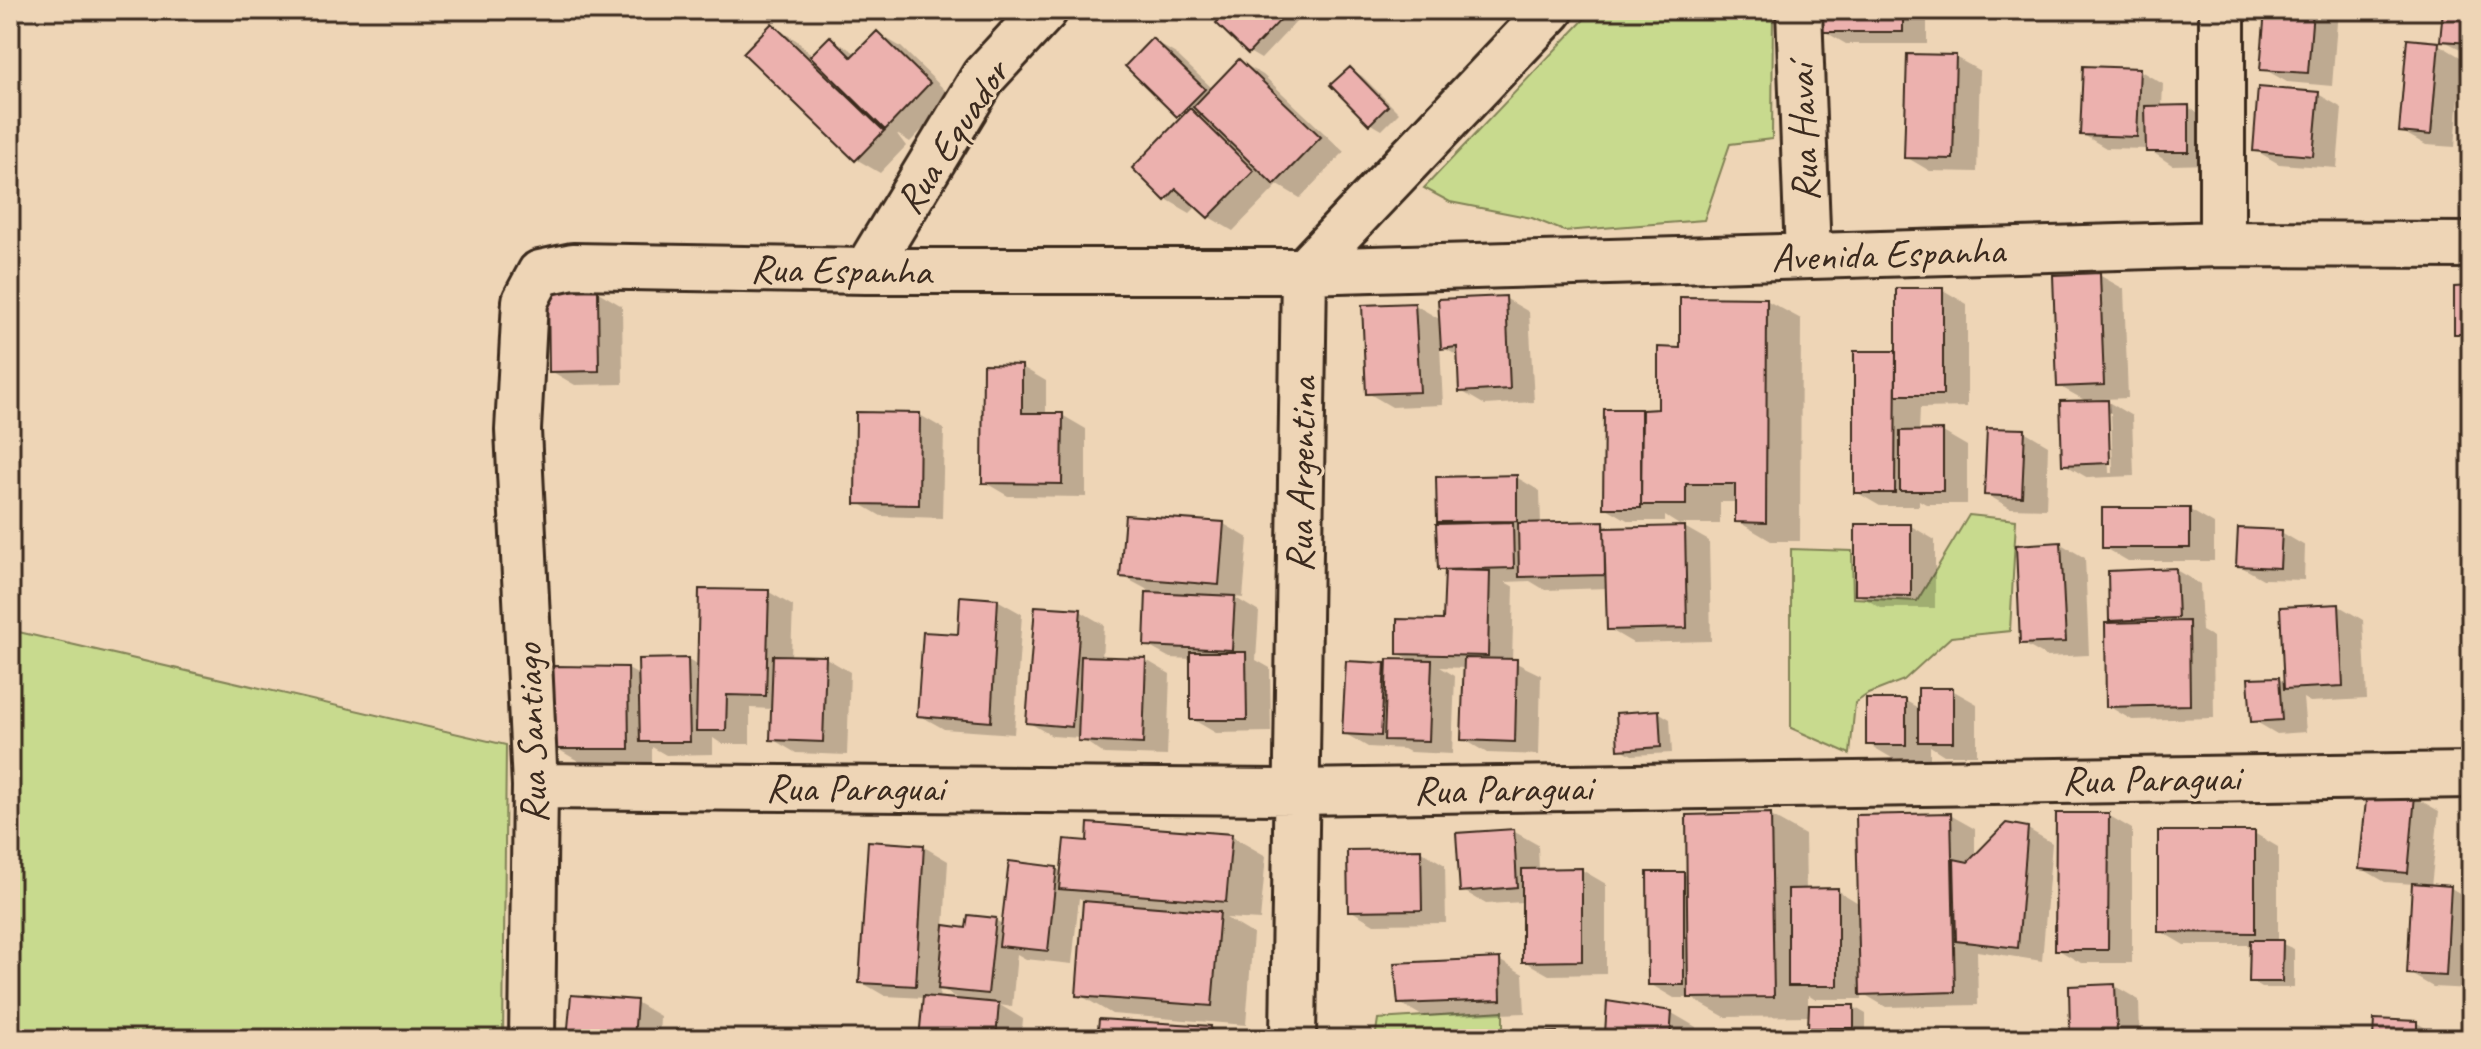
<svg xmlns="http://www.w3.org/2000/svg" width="2481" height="1049" viewBox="0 0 2481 1049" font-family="Caveat,sans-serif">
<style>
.green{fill:#c8da8e;stroke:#828256;stroke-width:2}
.shadow{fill:#0003;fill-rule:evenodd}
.building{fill:#ecb1ae;stroke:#3b2a1e;stroke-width:2}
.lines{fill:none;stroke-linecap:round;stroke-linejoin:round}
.minor-casing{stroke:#3b2a1e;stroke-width:50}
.minor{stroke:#eed5b6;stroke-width:44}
.labels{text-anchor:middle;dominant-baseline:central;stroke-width:6;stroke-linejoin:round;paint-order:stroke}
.street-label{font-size:40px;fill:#3b2a1e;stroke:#eed5b6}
</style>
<rect width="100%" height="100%" fill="#eed5b6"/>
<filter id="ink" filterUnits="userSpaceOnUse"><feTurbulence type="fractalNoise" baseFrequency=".0125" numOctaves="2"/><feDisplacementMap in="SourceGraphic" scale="16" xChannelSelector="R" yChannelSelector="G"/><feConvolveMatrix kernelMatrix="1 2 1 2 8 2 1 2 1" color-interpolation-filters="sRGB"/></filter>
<g filter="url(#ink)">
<path class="green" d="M1593,10h180l-1,129 -42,5 -26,76 -140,11 -32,-13 -82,-16 -26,-14z
M1969,515l47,5 -6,111 -59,6 -47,43 -36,14 -13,9 -5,51 -59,-26v-179l61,2 1,47 64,3z
M10,630l496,115 -3,294h-493z
M1503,1011v28h-128l3,-20z"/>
<path class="shadow" d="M1232,10h55l11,10 -37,39 -12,-7z
M1821,10h106v34h-81l-24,-14z
M2267,10h71l-6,76 -45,-4 -25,-14z
M2445,10h26v44l-29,-14z
M772,26l24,14 17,16 18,-18 26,16 20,-21 24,14 52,51 -43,44 -13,-8 9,12 -26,27 -24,-14z
M1152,40l24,14 37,35 26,-28 24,14 81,77 -44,46 -22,-13 -45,46 -24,-14 -12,-11 -7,7 -24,-14 17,-81 -55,-52z
M2438,44l24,14 -7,89 -29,-2 -25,-14z
M1955,57l25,14 -3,101 -47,-1 -24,-14z
M1350,69l12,7 37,37 -17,17 -12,-7z
M2139,70l24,14 -1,23h26l24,14 1,43 -41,1 -24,-16 -42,-1 -24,-14z
M2318,94l24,14 -5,60 -58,-4 -24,-14z
M2099,275l25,14 4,109 -25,1 29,17 2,60 -46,2 -24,-14 24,-62 -29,-16zM2107,413h4l2,60h-4z
M2471,288v54l-15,-9z
M1943,290l24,14v103l-47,1 -1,24h24l24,14v58h-41l-7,-4v6h-39l-24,-14v-139h42z
M598,292l24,14 1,78 -48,1 -24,-14z
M1505,298l24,14 5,90 -49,3 -24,-14 -1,-34 -20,-11 3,59 -51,2 -24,-14 47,-88 26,15z
M1766,300l35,19 -1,222h-29l-34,-20v-19h-17v22h-41l30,17 2,100 -78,2 -24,-14 -1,-41 -63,2 -15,-9 -25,1 9,5 -2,74 29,14 -2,80 -52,-2 -24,-14 2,-71 -25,-1 15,9 -3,78 -42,-2 -6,-3 -36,-2 -24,-14 4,-70 41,2 25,-3 -15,-9 46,-31 1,-49 -6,-4 8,-43 -9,-5 77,-44 24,14 1,34 62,-2 12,7 69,-2 -19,-12v5h-36l-24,-14 36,-96h19l22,-61z
M1022,367l24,14v34h16l24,14v68l-78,-1 -24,-14z
M920,415l24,14 -2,89 -61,-2 -24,-14z
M2024,431l24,14 -2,64 -36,-1 -24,-14z
M2190,510l24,14v37h-86l-24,-14z
M1224,524l24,14 -5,60 -9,-1 25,15 -3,48 14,8 1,64 -55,1 -24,-14v-60l-22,-1 -24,-13 2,-55 -26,-14z
M1911,526l24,14v68h-54l-24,-14z
M2281,532l24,14 -1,34 -41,-1 -25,-14z
M2061,544l24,14 4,97 -42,2 -25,-14z
M2176,570l24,14 2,47 11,6 1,81 -82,2 -24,-14 12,-81 -9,-5z
M769,592l24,14 -2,51 35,1 24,14 -3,83 -51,-2 -24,-14 1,-30 -23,-1v36h-28l-9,-6v16l-47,1 -14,-8v15h-72l-24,-14 72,-79 13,7 47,-16 12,7z
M997,600l25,14 -8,120 -70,-5 -25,-14 41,-79z
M2339,606l24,14 4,79 -57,3 -7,-4 3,34 -29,2 -24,-14 26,-41 6,4z
M1080,611l24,14 -2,34 44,1 24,14 -3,82 -63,-2 -24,-16 -28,-2 -24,-14z
M1952,690l25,14v51h-33l-14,-9v12h-38l-24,-14 38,-43 14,8z
M1658,712l12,7 2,34 -40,2 -12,-7z
M2414,797l25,14 -8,76 20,1 20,12 -1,89 -37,-2 -24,-14 5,-89 -29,-2 -24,-14z
M1950,815l25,14v28l53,-28 24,14 -10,118 -65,-10 1,54 -92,2 -24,-14v6h-48l-6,-4v12h46l12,7v20l-44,-1 -12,-7v-10l-85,1 -34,-19h-17l-24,-14 34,-110 5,3 82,-61 34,19 1,56 31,-1 23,14z
M2108,815l24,14v134h-51l-24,-14z
M1513,831l25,14 1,26 43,-1 24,14v90l-57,1 -25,-14v-59l-38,2 -24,-14z
M2254,833l24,14v95l16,7v39h-32l-11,-7v-36h-67l-24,-14z
M1231,836l35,20 -6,64 -34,-2 27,16 -7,91 -134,-11 -34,-20 7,-93 -6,-3 -7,66 -46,-5 -9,-5 -5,53 -12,-2 23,14 -2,20h-100l4,-41 -40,-2 -24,-14 63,-135 24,14 -4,66 24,3 27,-10 9,5 52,-56 7,3 26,-29zM940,988l23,14 -24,-2z
M1421,851l24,14 1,58 -72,1 -24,-14z
M1499,960l24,14 2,39 -101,4 -24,-14z
M2115,986l24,14 1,39h-115l47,-2 -1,-49z
M636,1002l24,14 -1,23h-90z
M1672,1013l24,14 -1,12h-127l39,-3z
M2417,1023l24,14v2h-66z
M1211,1028l18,11h-130z"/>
<path class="building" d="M1229,10h56l2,3 -39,41 -32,-31z
M1819,10h84v22h-83z
M2265,10h48l-5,63 -48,-3z
M2443,10h28v33l-31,-2z
M772,23l112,108 -29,30 -112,-108z
M877,31l53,52 -45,47 -75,-74 20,-20 21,21z
M1152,38l53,51 -28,28 -52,-51z
M2407,39l32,3 -8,93 -32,-3z
M1907,54l49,1 -3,104 -49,-1z
M1239,59l82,78 -47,48 -81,-78z
M2083,66l57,2 -3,69 -57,-2z
M1350,67l38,39 -19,19 -39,-40z
M2258,87l61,5 -6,64 -60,-5z
M2189,105v47h-43l-1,-46z
M1190,108l64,63 -46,47 -32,-29 -11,12 -33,-33z
M2100,273l4,112 -47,2 -4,-112z
M2471,286v48h-17v-47z
M1896,288h47v107h-47z
M598,290l1,81 -50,1 -1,-81z
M1506,296l4,93 -51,3 -2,-45 -16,2 -3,-50z
M1680,297l87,1 -1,225 -31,-1v-38h-49v21h-45l1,-95 16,-1v-62l22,1z
M1415,303l5,89 -54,2 -4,-89z
M1854,351h42l-1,142h-41z
M983,364l39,1v48h41l-1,71 -80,-1z
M2108,400l2,63 -48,2 -2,-64z
M1604,409h37v99h-38z
M856,412l64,1 -1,92 -64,-1z
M1987,428l38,1 -3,68 -38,-2z
M1943,430v61h-43v-60z
M1517,475v46l-80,1 -1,-45z
M2102,508h88v40h-88z
M1125,515l99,7 -5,63 -99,-8z
M1604,521l1,54 -86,2 -1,-54z
M1513,522l1,46 -76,2 -2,-46z
M1855,524h56v72l-56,-1z
M1685,526l2,102 -80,2 -3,-102z
M2238,528l44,2 -2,38 -44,-2z
M2061,542l5,100 -46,2 -4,-99z
M2466,550h5v43h-5z
M2176,568l2,50 -69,3 -1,-50z
M1445,570l45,1 -2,85 -91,-2v-35l46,1z
M699,589l70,1 -3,106 -39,-1 -1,36h-30z
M1146,592l89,4 -3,54 -88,-4z
M960,596l38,3 -7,123 -74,-6 6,-84 35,2z
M2464,597h7v36h-6z
M2339,604l4,82 -59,3 -4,-82z
M1035,606l46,3 -9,118 -46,-4z
M2189,621l1,84 -84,2 -1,-84z
M1190,652h56l1,68h-57z
M773,655l53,1 -3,86 -53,-2z
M1081,656l65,2 -3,86 -65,-3z
M688,658l2,84h-50l-2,-83z
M1464,658l53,1 -2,83 -54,-2z
M1387,659l45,1 -3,81 -45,-1z
M1346,661l39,2 -4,73 -39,-2z
M553,666l75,1 1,82h-75z
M2279,677l3,43 -31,2 -3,-44z
M1918,688h35v54h-35z
M1866,699h40v46h-40z
M1659,710l2,37 -43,3 -2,-37z
M2367,791l48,4 -7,78 -49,-4z
M1771,813l3,184 -86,1 -2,-183z
M1951,813l4,179 -95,3 -4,-180z
M2056,813h53l-1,137h-53z
M1088,823l144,11 -6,68 -167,-13 5,-50 23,2z
M2006,823l22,4 -10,121 -62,-7 -2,-82 14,3z
M1514,829l3,58 -57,5 -4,-59z
M2158,831h97v102l-97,-1z
M868,841l56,4 -8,141 -57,-3z
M1421,849l1,61 -74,1 -1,-61z
M1009,861l48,6 -9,84 -49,-5z
M1582,868v93l-60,1v-93z
M1647,872h37v113h-36z
M2412,883l39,3 -5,90 -39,-2z
M1838,888v98h-50v-97z
M1083,901l137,11 -8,94 -136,-10z
M968,915l28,3 -8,76 -50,-5 6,-64 22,3z
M2250,940h33l-1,42h-33z
M1500,958l1,42 -103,4 -4,-41z
M2115,984l2,49 -47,2 -1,-49z
M571,995l66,5 -3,39h-67z
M923,996l76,7 -3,36h-77z
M1607,1001l65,10 -2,28h-75l-2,-7 12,2z
M1809,1005h45v23h-46z
M1099,1019l112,7 -1,13h-113z
M2374,1019l43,2v18h-44z
M1557,1032v7h-41v-6z
M1593,1032l2,7h-29v-6z
M2023,1033l51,2 -1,4h-50z"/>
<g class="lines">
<g class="minor-casing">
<path id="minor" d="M1799,10l9,246
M2222,244v-234
M866,271l118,-195 61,-66
M535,786l761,6 1175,-17
M532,1039l3,-253 -17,-356 7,-129 15,-28 33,-7 293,5h438l918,-27 249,1
M1293,1039l11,-768 247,-261"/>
</g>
<use href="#minor" class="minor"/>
</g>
</g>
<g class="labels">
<g class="street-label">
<text transform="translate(1803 133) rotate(-92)">Rua Havaí</text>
<text transform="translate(952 137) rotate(-57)">Rua Equador</text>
<text transform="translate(1888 254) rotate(-2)">Avenida Espanha</text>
<text transform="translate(841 270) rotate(1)">Rua Espanha</text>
<text transform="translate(1301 475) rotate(-89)">Rua Argentina</text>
<text transform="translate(531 734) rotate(-92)">Rua Santiago</text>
<text transform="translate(2151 779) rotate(-1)">Rua Paraguai</text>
<text x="855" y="788">Rua Paraguai</text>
<text transform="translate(1503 789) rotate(-1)">Rua Paraguai</text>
</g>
</g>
<rect width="2481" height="1049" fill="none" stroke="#eed5b6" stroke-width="40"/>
<rect x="20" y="20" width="2441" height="1009" fill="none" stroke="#3b2a1e" stroke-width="3" filter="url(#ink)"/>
</svg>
